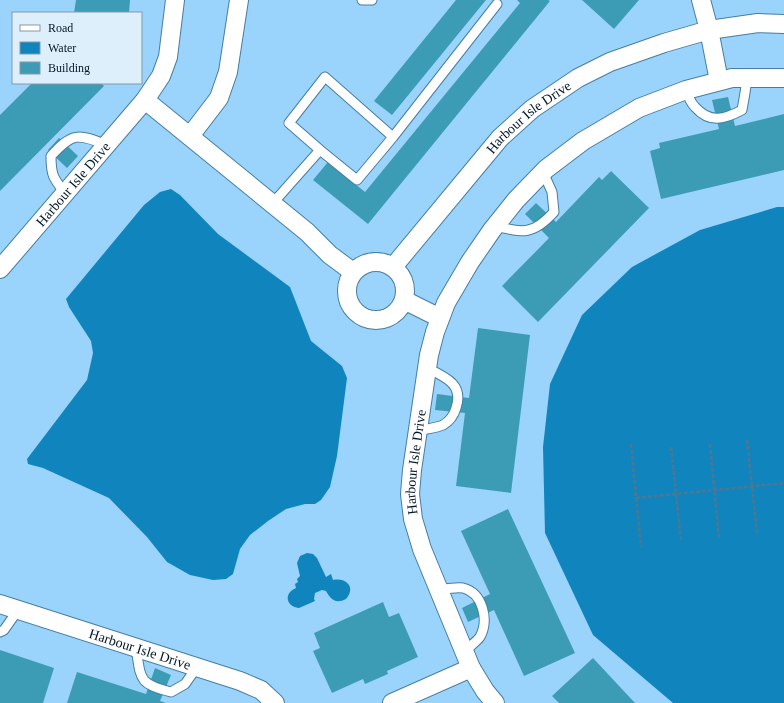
<svg xmlns="http://www.w3.org/2000/svg" width="784" height="703" viewBox="0 0 784 703" font-family="Georgia,serif">
<style>
.water{fill:#1084bd}
.building{fill:#3d9cb5}
.lines{fill:none;stroke-linecap:round;stroke-linejoin:round}
.lane-casing{stroke:#467ea2;stroke-width:11}
.street-casing{stroke:#467ea2;stroke-width:20}
.path{stroke:#4f7792;stroke-width:2.5;stroke-dasharray:4 2;stroke-linecap:butt}
.lane{stroke:#fff;stroke-width:9}
.street{stroke:#fff;stroke-width:18}
.labels{text-anchor:middle;dominant-baseline:central;stroke-width:3;stroke-linejoin:round;paint-order:stroke}
.street-label{font-size:14px;fill:#021826;stroke:#deeffc}
</style>
<rect width="100%" height="100%" fill="#9ad4fc"/>
<path class="water" d="M171,189l9,6 38,39 72,53 21,54 31,25 5,12 -10,78 -7,31 -9,13 -6,4h-10l-19,5 -18,12 -18,14 -10,14 -7,25 -7,5 -13,1 -23,-5 -23,-13 -20,-25 -38,-39 -66,-30 -15,-4 -1,-5 60,-79 6,-27 -2,-12 -22,-34 -3,-8 78,-94 16,-13z
M777,207h7v496h-111l-80,-68 -48,-102 -2,-86 7,-63 32,-69 50,-48 68,-37z
M307,553l6,1 4,4 9,19 5,-3 2,6c14,-3 23,8 13,19 -10,5 -15,1 -20,-8l-4,-1 -7,3 -1,6 1,2 -16,7c-14,-2 -15,-15 -3,-20l-1,-4 3,-2 -1,-3 3,-3 -3,-13 3,-7z"/>
<path class="building" d="M76,0h54l-1,13h-55z
M456,0h30l-94,115 -18,-14z
M517,0h31l2,1 -182,223 -55,-44 15,-18 37,30 155,-189z
M582,0h57l-25,29z
M32,83h69l3,3 -104,105v-76z
M728,97l7,29 49,-12v56l-123,29 -11,-48 10,-3 -1,-5 60,-14 -7,-29z
M59,138l19,18 -11,12 -19,-18z
M611,171l38,37 -111,114 -36,-36 47,-48 -24,-24 11,-11 20,19 43,-45 3,3z
M478,328l52,7 -19,158 -55,-7 9,-73 -30,-3 2,-16 32,4z
M508,509l67,144 -51,23 -30,-66 -26,12 -6,-14 28,-14 -29,-63z
M383,602l6,15 10,-4 19,44 -31,14 1,3 -23,10 -2,-5 -31,14 -19,-42 7,-3 -6,-15z
M0,650l54,18 -11,35h-43z
M593,658l42,45h-76l-7,-7z
M155,668l16,7 -11,26 6,2h-99l10,-31 69,22z"/>
<g class="lines">
<g class="lane-casing">
<path id="lane" d="M362,0h10
M686,90c2,6 5,13 9,17 15,17 30,12 47,3l3,-17 2,-15
M320,150l37,30 36,-43
M65,193c-12,-15 -14,-18 -14,-37 21,-23 27,-23 55,-11
M273,203l47,-53 -31,-27 36,-46 68,60 104,-133
M495,226c29,7 38,9 59,-14l-2,-20 -9,-20
M418,431c8,-2 18,-3 25,-6 7,-4 11,-10 13,-17 8,-24 -11,-31 -29,-40
M438,590c7,-1 18,-3 25,-2 20,5 26,32 17,49 -4,5 -11,10 -16,15
M0,632l4,-2 14,-20
M136,648c5,31 2,36 35,44l14,-8 12,-17"/>
</g>
<g class="street-casing">
<g id="street">
<path d="M701,0l8,30 10,51"/>
<path d="M145,100l162,132 23,23 23,17"/>
<path d="M190,136l29,-38 9,-26 11,-72"/>
<circle cx="376" cy="291" r="29"/>
<path id="s1" d="M393,267l107,-129 32,-29 46,-31 32,-16 54,-19 45,-13 49,-7 26,1"/>
<path id="s2" d="M0,269l145,-169 16,-24 7,-19 7,-57"/>
<path d="M404,300l36,18"/>
<path id="s3" d="M0,604l240,77 21,9 14,13"/>
<path d="M392,703l79,-35"/>
<path id="s4" d="M495,703l-10,-12 -14,-23 -49,-119 -9,-30 -3,-25 2,-24 17,-115 6,-23 11,-29 24,-41 22,-32 24,-30 30,-31 37,-28 56,-33 47,-18 46,-12h52"/>
</g>
</g>
<path class="path" d="M747,440l10,94
M631,444l10,103
M710,444l9,94
M671,447l10,94
M636,498l148,-15"/>
<use href="#lane" class="lane"/>
<use href="#street" class="street"/>
</g>
<g class="labels">
<g class="street-label">
<text stroke="none"><textPath href="#s1" startOffset="203">Harbour Isle Drive</textPath></text>
<text stroke="none"><textPath href="#s2" startOffset="112">Harbour Isle Drive</textPath></text>
<text stroke="none"><textPath href="#s4" startOffset="260">Harbour Isle Drive</textPath></text>
<text stroke="none"><textPath href="#s3" startOffset="147">Harbour Isle Drive</textPath></text>
</g>
</g>
<rect x="12" y="12" width="130" height="72" fill="#deeffc" stroke="#8699a6"/>
<rect x="20" y="25" width="20" height="6" fill="#ffffff" stroke="#8699a6"/>
<text x="48" y="32" font-size="12" fill="#021826">Road</text>
<rect x="20" y="42" width="20" height="12" fill="#1084bd" stroke="#8699a6"/>
<text x="48" y="52" font-size="12" fill="#021826">Water</text>
<rect x="20" y="62" width="20" height="12" fill="#3d9cb5" stroke="#8699a6"/>
<text x="48" y="72" font-size="12" fill="#021826">Building</text>
</svg>
